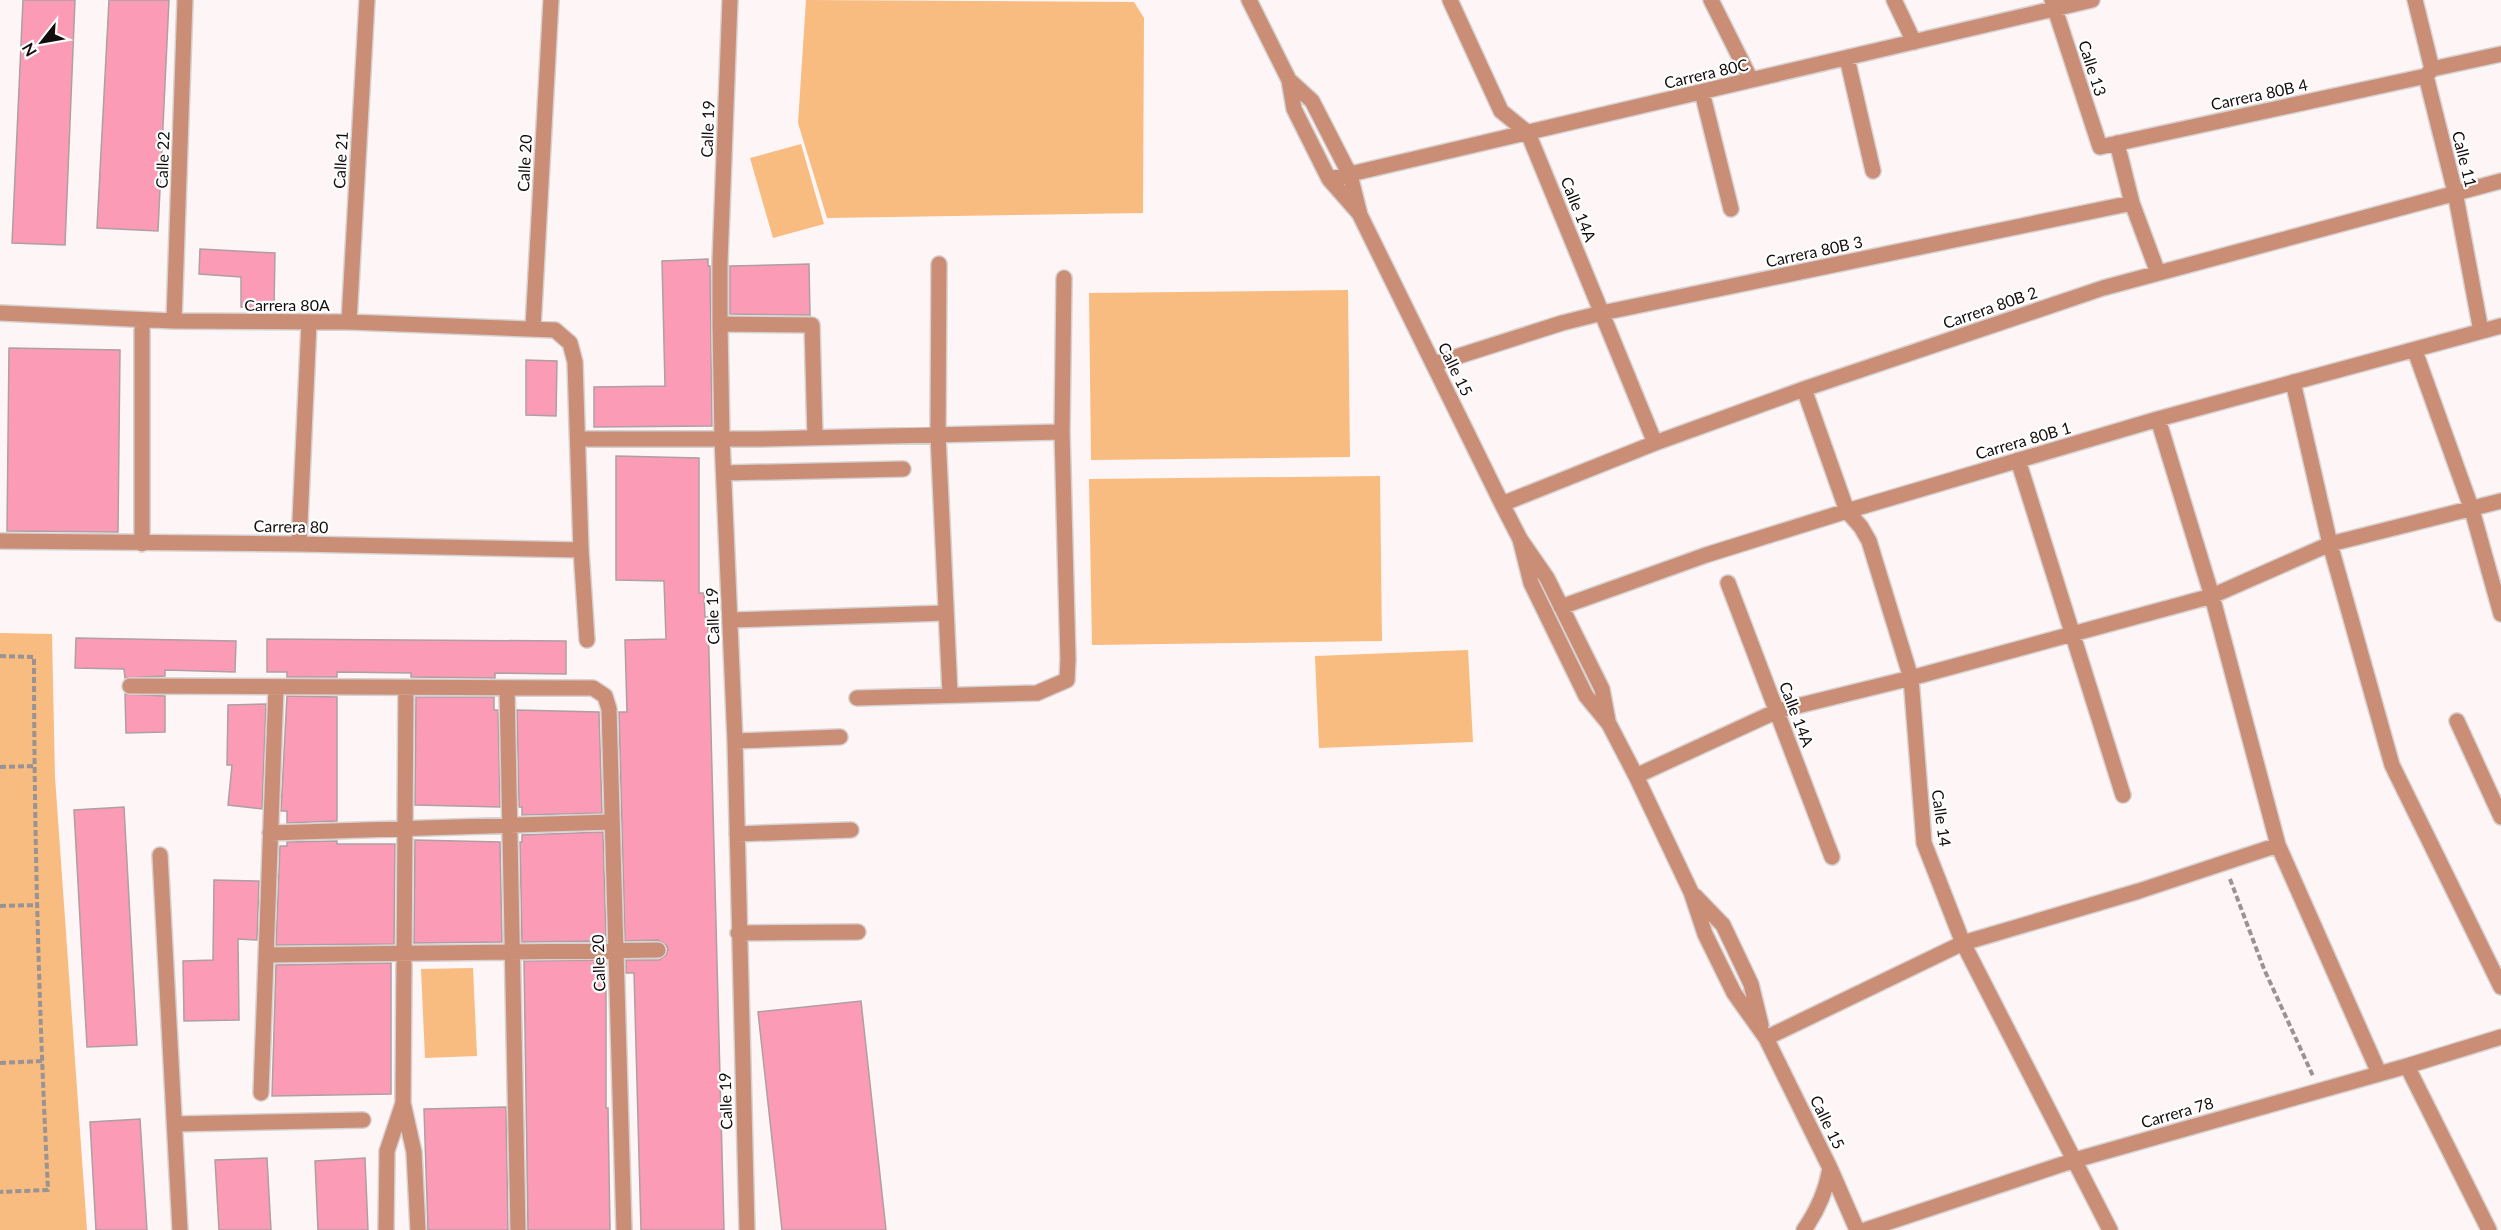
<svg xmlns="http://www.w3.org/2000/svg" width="2501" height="1230" viewBox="0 0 2501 1230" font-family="Lato,sans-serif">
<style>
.green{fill:#f8bb80}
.building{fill:#fb9bb6;stroke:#af9ea2;stroke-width:1.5}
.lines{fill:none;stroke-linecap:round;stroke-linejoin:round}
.minor-casing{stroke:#d8d1d1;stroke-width:18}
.path{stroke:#9a9393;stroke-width:4;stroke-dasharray:6 3;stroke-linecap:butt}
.minor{stroke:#c98e75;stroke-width:15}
.labels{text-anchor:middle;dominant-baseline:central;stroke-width:4.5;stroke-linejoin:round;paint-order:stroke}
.street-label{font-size:16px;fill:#130d0d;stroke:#fff}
</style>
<rect width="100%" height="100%" fill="#fef6f6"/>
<path class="green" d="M806,0l328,2 10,16 -1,195 -316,5 -29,-95z
M801,144l23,80 -51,14 -23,-80z
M1348,290l2,167 -259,3 -2,-167z
M1380,476l2,165 -290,4 -3,-166z
M0,633l52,1 3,143 32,453h-87z
M1468,650l5,92 -154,6 -4,-92z
M473,968l4,88 -52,2 -4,-89z"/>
<path class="building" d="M23,0h52l-10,245 -53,-2z
M109,0h60l-11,231 -61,-3z
M200,249l75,4 -1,55 -33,-1v-30l-42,-3z
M708,259v7h2l2,160 -118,1v-40l71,-1 -3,-125z
M809,264l1,51 -80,-1v-48z
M9,348l111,2 -2,182 -111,-1z
M526,360l31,1 -1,55 -30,-1z
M616,456l83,2v135h5l1,24h3l16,613h-83l-7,-257h-8v-13h33l7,-5 2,-6 -2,-4 -8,-5 -33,1 -6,-229h8l-2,-72 41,-1 -2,-58 -48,-1z
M76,638l160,3 -1,31 -70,-2v6l-40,2 -1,-9 -49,-1z
M267,639l299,2v33l-71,-1v5l-84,-1v-4l-74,-1v5h-50v-5h-20z
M125,694l40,2v36l-39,1z
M287,696l50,1v124l-50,2v-12h-6z
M416,697h78v13h4l2,97 -85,-2z
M266,704l-4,105 -34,-4 4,-40h-5l1,-60z
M517,710l82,2 3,101 -80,2v-8h-3z
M124,807l13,238 -50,2 -13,-237z
M603,832l3,109 -84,1 -2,-100h2v-7z
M415,840l85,2 2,100 -88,1z
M337,841v3h58l-1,100 -118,1 4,-99h7v-4z
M214,880l45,1 -2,59 -19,-1 1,81 -55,1 -1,-60 30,-1z
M606,960v148h2l2,122h-82l-4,-269z
M391,963v131l-119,2 4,-131z
M861,1001l25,229h-104l-24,-218z
M506,1107l2,123h-80l-4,-121z
M140,1119l7,111h-51l-6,-108z
M267,1158l4,72h-52l-4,-70z
M365,1158l3,72h-50l-3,-69z"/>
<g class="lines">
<g class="minor-casing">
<path id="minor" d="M730,0l-10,262v62l2,114 13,303 12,489
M1249,0l40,80 5,29 35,70 29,33
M1450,0l51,111 27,22 127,310
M1711,0l40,80
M1894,0l20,42
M2052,0l48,147 326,-71
M2415,0l17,69 -6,7 29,116 26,139
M1847,58l26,113
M2432,69l69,-15
M1289,80l23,21 38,74 10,40 142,289 18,35 27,39 55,111 6,32
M1702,92l29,117
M2117,143l15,60 26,70
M1329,179l763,-179
M939,264l-1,171 12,259
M0,313l174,8 175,1 206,8 15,13 5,19 6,188 6,90
M142,320v224
M174,321l11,-321
M349,322l18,-322
M720,324l92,1 3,112
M533,328l18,-328
M2415,351l57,159 29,104
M1434,364l128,-41 40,-10 530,-110
M2293,382l37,162 62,221 109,222
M1804,389l43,122 14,16 8,14 42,137 13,165 39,100 147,287
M2158,419l54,177 66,249 101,228
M579,439h183l300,-7
M2018,460l105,335
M724,473l179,-4
M1502,504l153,-61 149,-54 299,-101 398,-107
M1520,539l11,44 55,113 23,28 27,52 55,116 14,42 29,59 32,45 64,130 27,62
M0,541l299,3 282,6
M299,544l10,-221
M1728,583l104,274
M1561,607l145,-52 141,-44 311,-92 343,-93
M731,620l215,-7
M130,686l463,2 12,8 4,13 15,521
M406,688l-3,415 11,49 4,78
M507,689l11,541
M857,698l180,-5 30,-13 1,-21 -6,-227 2,-154
M2457,721l44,96
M735,741l105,-4
M1636,776l141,-65 134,-33 301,-82 118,-52 171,-43
M270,833l342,-11
M737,834l114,-4
M160,855l20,375
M1695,896l28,29 28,59 10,41
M738,933l120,-1
M266,955l392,-5
M1766,1038l197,-95 176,-52 139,-46
M2407,1066l82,164
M261,1093l15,-406
M175,1124l188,-4
M386,1230l1,-79 16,-48
M1804,1230c14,-20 22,-38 26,-62
M1865,1230l210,-70 332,-94 94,-29"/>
</g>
<path class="path" d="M0,656l34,1c0,177 5,355 14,533l-48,2
M0,767l34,-1
M2230,879l34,90 49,107
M0,906l38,-1
M0,1063l42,-2"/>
<use href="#minor" class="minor"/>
</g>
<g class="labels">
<g class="street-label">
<text transform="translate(2093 68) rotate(72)">Calle 13</text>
<text transform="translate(1706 73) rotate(-13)">Carrera 80C</text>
<text transform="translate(2259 94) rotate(-12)">Carrera 80B 4</text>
<text transform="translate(707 129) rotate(-88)">Calle 19</text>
<text transform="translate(2465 159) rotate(76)">Calle 11</text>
<text transform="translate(162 160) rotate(-88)">Calle 22</text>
<text transform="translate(340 160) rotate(-87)">Calle 21</text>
<text transform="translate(524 163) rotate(-87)">Calle 20</text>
<text transform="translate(1579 209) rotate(68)">Calle 14A</text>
<text transform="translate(1814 251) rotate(-12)">Carrera 80B 3</text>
<text x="287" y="304">Carrera 80A</text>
<text transform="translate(1990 307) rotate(-19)">Carrera 80B 2</text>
<text transform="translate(1456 369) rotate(64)">Calle 15</text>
<text transform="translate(2023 440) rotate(-16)">Carrera 80B 1</text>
<text transform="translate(291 526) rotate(1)">Carrera 80</text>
<text transform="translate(712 616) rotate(-92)">Calle 19</text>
<text transform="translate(1797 714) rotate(69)">Calle 14A</text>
<text transform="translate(1942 818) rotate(82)">Calle 14</text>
<text transform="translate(598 963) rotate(-92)">Calle 20</text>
<text transform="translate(725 1101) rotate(-92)">Calle 19</text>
<text transform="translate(2177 1112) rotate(-16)">Carrera 78</text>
<text transform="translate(1828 1122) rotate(64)">Calle 15</text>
</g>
</g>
<g transform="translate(42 42) rotate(239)" stroke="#ffffff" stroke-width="4.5" paint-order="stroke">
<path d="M0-4.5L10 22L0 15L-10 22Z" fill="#130d0d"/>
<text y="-9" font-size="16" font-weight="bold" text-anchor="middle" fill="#130d0d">N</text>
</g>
</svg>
